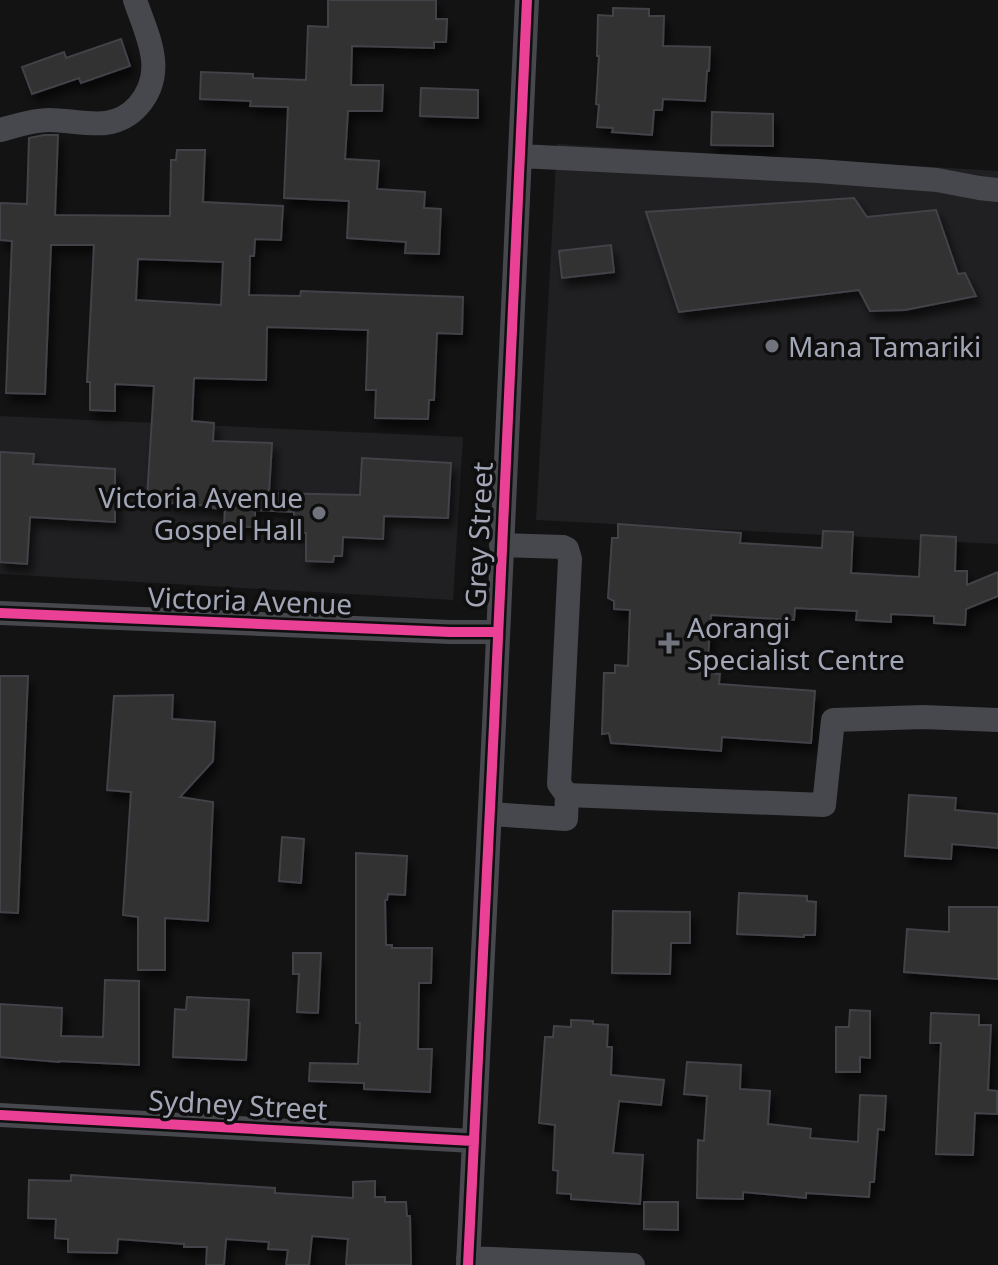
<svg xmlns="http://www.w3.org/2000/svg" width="998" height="1265" viewBox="0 0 998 1265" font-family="'Noto Sans',sans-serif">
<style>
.built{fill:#202022}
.building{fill:#303032;stroke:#424248;stroke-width:2;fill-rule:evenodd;filter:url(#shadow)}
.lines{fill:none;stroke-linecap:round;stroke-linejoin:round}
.minor{stroke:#47484d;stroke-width:24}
.cycleway-casing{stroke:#0e0e0f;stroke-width:15}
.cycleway{stroke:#ea4096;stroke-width:10}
.poi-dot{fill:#71737d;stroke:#0e0e0f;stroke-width:3}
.labels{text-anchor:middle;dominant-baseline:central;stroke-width:7;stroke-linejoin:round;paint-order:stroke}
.poi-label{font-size:28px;fill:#a3a6b6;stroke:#0e0e0f;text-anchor:start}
.street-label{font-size:28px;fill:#a3a6b6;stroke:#0e0e0f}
</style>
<defs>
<filter id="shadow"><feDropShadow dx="4.5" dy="8" stdDeviation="4" flood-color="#0009"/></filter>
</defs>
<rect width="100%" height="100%" fill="#131314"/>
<path class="built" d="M557,144l441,27v373l-462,-24z
M0,416l463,21 -10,163 -453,-26z"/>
<path class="building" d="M328,0h108v19h11l-1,23h-12v6l-82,-2 -1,39h32l-1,26h-34l-3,48 34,2 -2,28 48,3 -1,16 17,1 -2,45 -34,-1 1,-11 -59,-4 2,-37 -65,-3 4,-91 -38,-1 1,-5 -51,-2 1,-27 52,2v4l53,2 2,-54 20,1z
M613,8l36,1v7h15l-1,30 47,1 -1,24h-2l-2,30 -42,-2 -1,11h-8l-2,25 -40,-3 1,-4 -16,-1 2,-22 -3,-1 3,-48h-2l1,-41 15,1z
M121,39l9,27 -49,17 -2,-5 -47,16 -10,-27 42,-15 2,6z
M421,88l57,2v28l-58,-2z
M712,112l61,2v32l-62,-1z
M44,135h14l-3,80 115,1 1,-56h5l1,-10h28l-2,52 80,4 -2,34 -26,-1 -1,17h-4l-1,39 51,1 1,-5 162,6 -1,37 -25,-1 -3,67h-5l-1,19 -53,-1 1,-28h-10l2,-60 -101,-3 -1,53 -72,-2 -2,43 22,2 -1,18 59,2 -3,50 91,2 2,-37 89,5 -3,55 -64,-2 -1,23 -40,-2 -1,19h-8l-1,6 -27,-1v-28l-12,-1v-20l-39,-2v17l-31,-1 1,-17 -12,-1v-2l-44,-3 1,-3 -23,-1 7,-113 -39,-2v27l-25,-1v-28h-3l7,-137h-43l-6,149 -39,-1 6,-152 -12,-1v-37l27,1 2,-66zM138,259l85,3 -2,43 -85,-5z
M854,198l13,19 69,-7 22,64 7,-1 11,23 -71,14 -35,1 -11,-21 -180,22 -33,-100z
M611,245l3,27 -52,6 -3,-27z
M0,452l34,2 -1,10 82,5v53l-85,-5 -3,47 -27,-2z
M618,524l123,9 -1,10 82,5 1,-17 30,1 -2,41 68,4 2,-42 35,2 -1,34h12v14l31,-13v24l-32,13 -1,16 -31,-2v-7l-43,-2v8l-35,-2 1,-9 -62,-3 -1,12 -83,-5 -4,58 13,1 -1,10 96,7 -4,52 -89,-6 -1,14 -110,-8 -2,-10 -7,1 2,-61h11v-8l13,1 2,-56 -16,-1v-8l-6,-3 4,-60h6z
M0,676h28l-10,237 -18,-1z
M173,695l-1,24 43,3 -2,39 -33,36 33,5 -5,119 -43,-3v52h-27v-53l-15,-2 8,-123 -24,-2 7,-94z
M909,795l47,3 -1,12 43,4v34l-46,-4 -1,15 -46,-3z
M282,837l22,2 -3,44 -22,-2z
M356,853l51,3 -2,39 -17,-1 -1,6h-2l1,45h6v3h40l-1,35h-12l-1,66h14l-2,43 -66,-3v-6l-55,-2 1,-18 48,1 2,-41h-4z
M739,893l68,3v5l9,1 -1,33h-11v2l-67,-3z
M949,907h49v72l-94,-7 3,-43 42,3z
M613,911l77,1v31h-19l-1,31 -58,-1z
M293,953h28l-3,60 -21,-1 2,-38h-6z
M105,980l34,1v84l-80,-4v1l-59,-5v-53l62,4 -1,28 42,1z
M187,997l62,3 -3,60 -73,-3 2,-48 11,1z
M850,1010l20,1v47l-10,-1v15h-24v-45h13z
M931,1013l48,2v10h12l-3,65 9,1v23l-22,-1 -2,42 -37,-1 5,-111h-11z
M571,1020l22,1v3l15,1 -1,22h5l-1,28 53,5 -3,25 -42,-4 -6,52 30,2 -3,49 -69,-5v-5l-14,-1 1,-22 -5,-1 2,-45 -16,-2 6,-86h8l1,-11 17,1z
M687,1062l54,3 -1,24 30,2 -2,33 43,5 -1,9 48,4 2,-47 26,1 -2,34 -6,-1 -4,53h-4l-1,15 -63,-4v5l-63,-6v7l-46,-1 1,-58 6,1 3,-45 -23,-2z
M71,1175l204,13v5l78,5v-16l22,-1v16h10v5h21l1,14h3l1,49h-65l2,-26 -36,-3 -3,29h-23l2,-15 -20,-1 1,-7 -43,-3 -2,26h-18l1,-18h-23v-3l-66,-5 -1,14 -49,-1v-13l-13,-1 1,-19 -28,-1 1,-38 42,1z
M644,1202h34v28l-34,-1z"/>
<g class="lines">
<path class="minor" d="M0,130c16,-4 32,-10 49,-10 19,0 38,5 57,3 13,-2 23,-7 32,-17 30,-34 9,-70 -3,-106
M520,156l298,15 119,9 42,8 19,2
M501,545l62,2 4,2 3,10 -11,225 8,11
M0,613l450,19h48
M490,814l76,5 1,-24 257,10 9,-85 90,-3 75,3
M0,1115l473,26
M468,1258l165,7
M468,1265l26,-540 33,-725"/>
<g class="cycleway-casing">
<path id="cycleway" d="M0,613l450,19h48
M0,1115l473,26
M468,1265l26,-540 33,-725"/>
</g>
<use href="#cycleway" class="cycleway"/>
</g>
<g class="poi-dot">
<circle cx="772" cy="346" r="8"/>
<circle cx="319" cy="513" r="8"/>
<path d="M665 631h8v8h8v8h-8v8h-8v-8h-8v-8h8z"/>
</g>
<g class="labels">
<g class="poi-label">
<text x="788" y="346">Mana Tamariki</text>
<text x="303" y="497" text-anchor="end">Victoria Avenue<tspan x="303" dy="32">Gospel Hall</tspan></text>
<text x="687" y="627">Aorangi<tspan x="687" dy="32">Specialist Centre</tspan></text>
</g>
<g class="street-label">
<text transform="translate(478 535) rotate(-87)">Grey Street</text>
<text transform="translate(250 600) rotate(2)">Victoria Avenue</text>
<text transform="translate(238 1104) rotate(3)">Sydney Street</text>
</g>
</g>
</svg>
